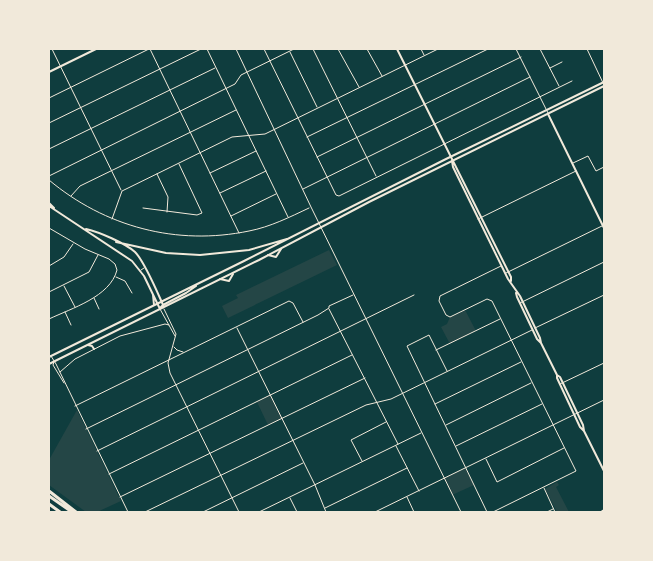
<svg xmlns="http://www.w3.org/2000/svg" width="653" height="561" viewBox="0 0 653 561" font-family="'DejaVu Sans',sans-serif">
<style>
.green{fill:#244646}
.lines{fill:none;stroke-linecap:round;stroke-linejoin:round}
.minor{stroke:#f1e9da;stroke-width:1}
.tertiary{stroke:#f1e9da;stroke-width:2}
.secondary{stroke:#f1e9da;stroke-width:2}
.motorway{stroke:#f1e9da;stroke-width:3}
</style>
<rect width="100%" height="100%" fill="#0f3d3e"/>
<path class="green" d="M329,250l8,15 -109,53 -6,-12 16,-8 -2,-3z
M465,310l11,21 -26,13 -9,-17 6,-3 3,-7z
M271,395l11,23 -14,7 -11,-23z
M77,410l44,91 -24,11h-11l-37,-27v-25z
M465,468l9,17 -22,10 -8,-17z
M557,482l2,3 -3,2 13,25h-12l-12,-23z"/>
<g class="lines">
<path class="minor" d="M52,49l69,141
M150,49l89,184
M207,49l81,168
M236,49l75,158 150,305
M264,49l72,146 3,1 233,-115
M313,49l63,127
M338,49l21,38
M367,49l15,27
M421,49l3,6
M516,49l32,64
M540,49l19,37
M587,49l17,36
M290,52l27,55
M550,68l12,-6
M49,98l100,-49
M49,123l152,-74
M307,137l181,-88
M49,149l166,-81
M317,157l204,-100
M573,163l15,-7 8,15 8,-4
M210,173l46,-22
M157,174l11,23 -1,15
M49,176l186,-92 6,-9 53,-26
M49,180c56,47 128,66 200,51 21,-4 41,-14 60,-23
M303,189l227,-112
M220,193l46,-22
M71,196l9,-10 156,-76
M143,208l54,7 5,-2 -23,-49
M231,216l45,-22
M112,219l10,-28 110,-54 33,-3 173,-85
M478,219l98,-48
M49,228l36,21 24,10 6,5 2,6c-7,27 -45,38 -68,49
M49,266l15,-9 9,-13
M141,270l3,-2
M506,273l98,-48
M116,277l9,4 7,12
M64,286l11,21
M49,292l40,-20 9,-17
M94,298l5,11
M520,303l84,-41
M160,309l15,27
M164,309l12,25 -8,29 2,10 69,139
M329,309l69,135
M65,312l6,13
M237,328l78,157 11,27
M535,328l69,-33
M174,347l3,3 6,2
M436,350l64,-31
M51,356l5,8 72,148
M54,362l-1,3 11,18
M447,371l-18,-36 -22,11 80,166
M60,372l15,-13 45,-23 45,-12 4,1
M560,384l44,-21
M435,404l86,-42
M75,406l214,-105 4,2 10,19
M446,425l85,-42
M86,429l232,-114 11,-7v-2l24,-11
M396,446l23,45
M456,446l86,-42
M97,451l317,-156
M486,459l11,23 67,-34
M362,461l-11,-21 35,-18
M109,474l243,-119
M544,488l11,24
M120,497l245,-119
M407,497l7,15
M290,498l7,14
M325,508l82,-40
M145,512l221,-107 25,-6 141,-69
M203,512l100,-49
M259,512l162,-79
M375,512l229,-112
M493,512l83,-41 -84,-170 -5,-2 -37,18 -4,-2 -7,-14 1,-5 61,-30
M547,512l6,-3"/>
<path class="tertiary" d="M397,49l114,228v4
M49,72l47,-23
M548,114l56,114
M452,161l1,6 55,112 12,17 20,42 1,5
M268,255l8,2 5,-8
M220,279l9,2 4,-7
M516,293l1,4 20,42 4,4 16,32 3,2 23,48 1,6
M557,375v3l23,49 4,4 20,40
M601,512l3,-2"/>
<path class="secondary" d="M49,203l5,5
M49,206l83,55 12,15 16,33
M86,229c13,3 39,14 49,23 10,10 23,42 29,55
M116,242l50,11 34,2 49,-5 38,-11
M153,295l1,10
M160,308l3,-3 23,-12 10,-7
M88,345l4,1 2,3
M49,357l195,-96 202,-102 158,-77
M49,364l210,-104 110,-58 235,-116"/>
<path class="motorway" d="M49,491l27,21
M49,496l23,16
M49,504l11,8"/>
</g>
<rect width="653" height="561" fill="none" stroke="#f1e9da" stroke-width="100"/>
</svg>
